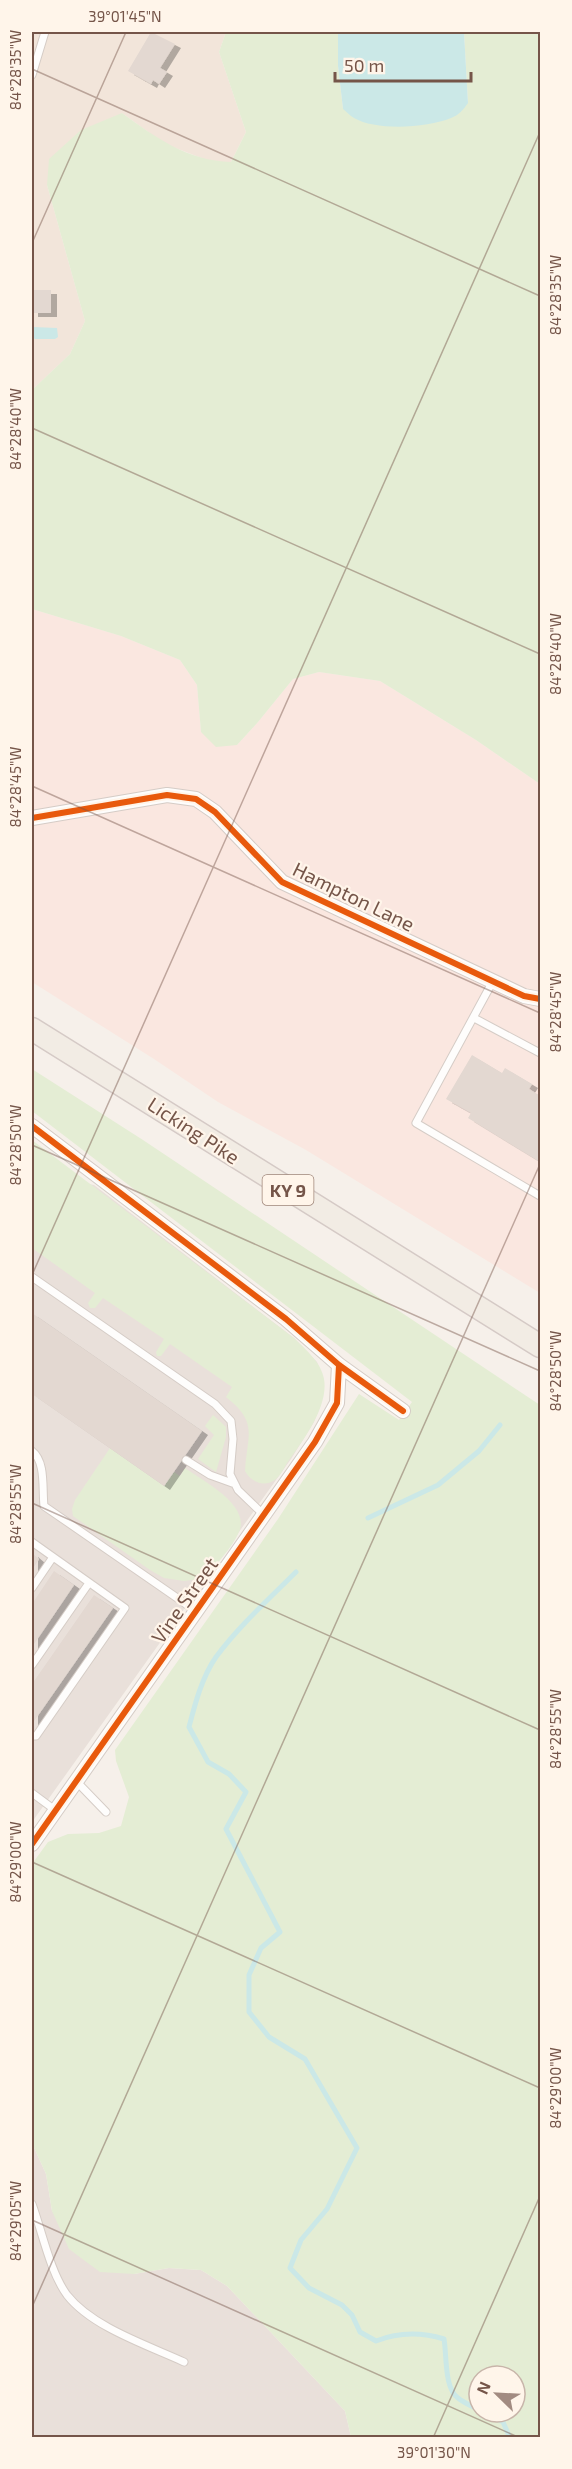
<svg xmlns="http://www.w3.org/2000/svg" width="572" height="2469" viewBox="0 0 572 2469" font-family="'Exo 2',sans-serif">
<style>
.residential{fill:#f2e5da}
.commercial{fill:#fae7e0}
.industrial{fill:#e9e0da}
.green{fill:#e4edd4;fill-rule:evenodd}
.water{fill:#cbe8e7}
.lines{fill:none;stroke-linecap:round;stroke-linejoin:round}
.stream{stroke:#cbe8e7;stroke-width:5}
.building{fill:#e3d8d1;filter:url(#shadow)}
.service-casing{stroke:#d5ccc6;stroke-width:9}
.minor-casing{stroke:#d5ccc6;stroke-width:16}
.primary-casing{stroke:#d5cac6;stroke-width:25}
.service{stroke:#fefdfc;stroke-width:7}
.minor{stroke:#fefdfc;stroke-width:14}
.primary{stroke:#f2ece4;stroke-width:22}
.cycleway-casing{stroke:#fff5ea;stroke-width:10}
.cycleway{stroke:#e8590c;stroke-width:6}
.ticks{fill:none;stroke:#755549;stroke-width:1.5;stroke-opacity:0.45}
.labels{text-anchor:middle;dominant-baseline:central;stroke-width:4.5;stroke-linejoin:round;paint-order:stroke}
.shield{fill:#fff5ea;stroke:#9e8579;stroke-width:1.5}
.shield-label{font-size:18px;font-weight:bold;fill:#755549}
.street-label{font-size:20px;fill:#755549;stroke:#fff5ea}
.neatline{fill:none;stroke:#755549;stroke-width:2}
.ticks-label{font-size:15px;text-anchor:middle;fill:#755549}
</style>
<defs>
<filter id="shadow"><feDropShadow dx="6" dy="4" stdDeviation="0" flood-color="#0004"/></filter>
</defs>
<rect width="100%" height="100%" fill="#f6f0ea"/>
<path class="residential" d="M32,32h194l-7,20 27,80 -15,30h-19l-47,-18 -43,-31 -75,72 38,136 -15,33 -38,36z"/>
<path class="commercial" d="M32,609l89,27 59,24 17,25 4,47 36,13 21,-23 35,-43 26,-7 61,9 96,59 64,44v509l-234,-143 -88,-48 -64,-43 -122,-77z"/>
<path class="industrial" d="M32,1174l62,11 200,153 23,24 7,18 -3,24 -7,18 -23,37 -259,363z
M32,2143l14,31 6,37 82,63 35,-6 32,2 26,16 118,125 6,26h-319z"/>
<path class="green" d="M226,32h112v34l5,43 125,-6 -4,-71h76v752l-64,-44 -96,-59 -61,-9 -26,7 -35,43 -21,23 -21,2 -15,-15 -4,-47 -17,-25 -59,-24 -89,-27v-219l38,-36 15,-33 -38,-136 2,-26 32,-29 41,-17c33,24 66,48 109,49l15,-30 -27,-80z
M32,1069l111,71 397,265v1032h-189l-6,-26 -118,-125 -26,-16 -32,-2 -35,6 -34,-2 -31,-23 -17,-38 -6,-37 -14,-31v-279l16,-22 20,-8 31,-1 22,-7 8,-29 -13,-36 -1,-11 163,-231 81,-125 40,26 13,-18 -380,-291zM479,2376h36v36h-36z
M32,1140l262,198c12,12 27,24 30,41 5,28 -22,63 -37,84 -3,5 -6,12 -11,16 -11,9 -24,4 -31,-8 2,-36 14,-48 -19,-74l6,-10 -62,-43 -9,12h-4l-1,-4 8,-13 -61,-41 -8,10h-5l-2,-5 7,-10 -63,-45z
M213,1415l13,12v10l-10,35 -18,-13 16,-24 -9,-9z
M110,1448l54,38 10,-14 6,4 5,-8c18,13 66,37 54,64 -7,16 -23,32 -33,46l-22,3 -20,-3 -14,-8 -77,-54 -1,-7 3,-9z"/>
<path class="water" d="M338,32h126l4,71c-5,7 -9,12 -17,15 -24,10 -75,13 -97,0 -4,-2 -8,-7 -11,-9l-5,-43z
M33,327l24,1 1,9 -3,2h-20l-3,-3z"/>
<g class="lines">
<path class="stream" d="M368,1518l70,-33 41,-34 21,-26
M296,1572c-27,27 -57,54 -80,85 -14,20 -21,47 -27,70l19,35 21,12 17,18 -20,37 54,103 -19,16 -12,27v37l20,25 36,22 52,89 -30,61 -26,31 -11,28 19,20 33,17 10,10 8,17 16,9c23,-9 45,-9 68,-2 3,17 0,49 14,59 6,5 14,8 21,12
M483,2412l20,10 7,16"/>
</g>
<path class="building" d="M151,32l24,12 -15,24 7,4 -8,12 -6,-4 -2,4 -23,-13z
M32,290h19v23h-19z
M472,1055l30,18 3,-5 27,16 -3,5 11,7v66l-72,-44 3,-5 -25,-14z
M32,1313l170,118 -38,55 -132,-92z
M32,1553l7,6 -7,11z
M54,1571l20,14 -42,62v-43z
M94,1595l19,13 -81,116v-40z"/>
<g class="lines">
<g class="service-casing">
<path id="service" d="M32,75l13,-43
M493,981l-77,142 124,73
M474,1018l66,35
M32,1277l183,127 16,17 2,18 -3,35 8,16 27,26
M32,1451c14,11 10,37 12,55l152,105
M186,1460l24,15 25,9
M32,1542l93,66 -89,128h-4
M32,1588l21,-31
M32,1665l57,-82
M76,1781l30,31
M32,1793l23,17
M32,2204c10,27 18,68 35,91 25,32 80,50 117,67"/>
</g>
<g class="minor-casing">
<path id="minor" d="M32,818l135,-23 29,4 19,13 67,70 242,114 16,3
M32,1126l254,193 53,46 64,46
M32,1844l283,-402 22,-39 2,-38"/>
</g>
<g class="primary-casing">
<path id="primary" d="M32,1029l508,317"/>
</g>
<use href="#service" class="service"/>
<use href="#minor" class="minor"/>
<use href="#primary" class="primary"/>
<g class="cycleway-casing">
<path id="cycleway" d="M32,818l135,-23 29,4 19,13 67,70 242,114 16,3
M32,1126l254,193 53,46 64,46
M32,1844l283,-402 22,-39 2,-38"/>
</g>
<use href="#cycleway" class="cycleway"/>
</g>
<path class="ticks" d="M32,69l508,227M32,243l94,-211M32,428l508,226M32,786l508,227M32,1145l508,226M32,1275l508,-1143M32,1503l508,227M32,1862l508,226M32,2220l488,218M32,2307l508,-1143M433,2438l107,-242"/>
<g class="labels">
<rect class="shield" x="262.5" y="1175" width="51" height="30" rx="4.5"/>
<g class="shield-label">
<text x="288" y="1190">KY 9</text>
</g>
<g class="street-label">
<text transform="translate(354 896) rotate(26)">Hampton Lane</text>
<text transform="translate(194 1130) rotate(33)">Licking Pike</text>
<text transform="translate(184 1600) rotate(-55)">Vine Street</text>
</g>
</g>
<rect width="572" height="2469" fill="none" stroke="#fff5ea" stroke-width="66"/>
<g transform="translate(497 2394) rotate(294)"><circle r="28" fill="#fff5ea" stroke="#c8b5aa" stroke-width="1.5"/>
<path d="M0-4.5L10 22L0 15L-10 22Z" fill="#a28b81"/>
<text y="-9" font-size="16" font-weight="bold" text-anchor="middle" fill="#755549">N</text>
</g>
<path d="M335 72v9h136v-9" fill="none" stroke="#755549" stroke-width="3"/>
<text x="344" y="72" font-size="18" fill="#755549" stroke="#fff5ea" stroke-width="4.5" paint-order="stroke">50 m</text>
<rect x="33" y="33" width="506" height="2403" class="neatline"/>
<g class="ticks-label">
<text x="125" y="22">39°01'45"N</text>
<text transform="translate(16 70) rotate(-90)" y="5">84°28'35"W</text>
<text transform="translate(556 295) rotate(-90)" y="5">84°28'35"W</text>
<text transform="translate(16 429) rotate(-90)" y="5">84°28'40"W</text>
<text transform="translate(556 654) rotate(-90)" y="5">84°28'40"W</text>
<text transform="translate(16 787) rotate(-90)" y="5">84°28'45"W</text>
<text transform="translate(556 1012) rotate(-90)" y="5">84°28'45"W</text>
<text transform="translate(16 1145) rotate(-90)" y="5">84°28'50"W</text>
<text transform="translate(556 1371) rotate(-90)" y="5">84°28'50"W</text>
<text transform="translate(16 1504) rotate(-90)" y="5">84°28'55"W</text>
<text transform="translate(556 1729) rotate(-90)" y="5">84°28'55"W</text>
<text transform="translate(16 1862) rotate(-90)" y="5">84°29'00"W</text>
<text transform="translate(556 2088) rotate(-90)" y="5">84°29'00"W</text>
<text transform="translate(16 2221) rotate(-90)" y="5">84°29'05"W</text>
<text x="434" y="2458">39°01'30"N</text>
</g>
</svg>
